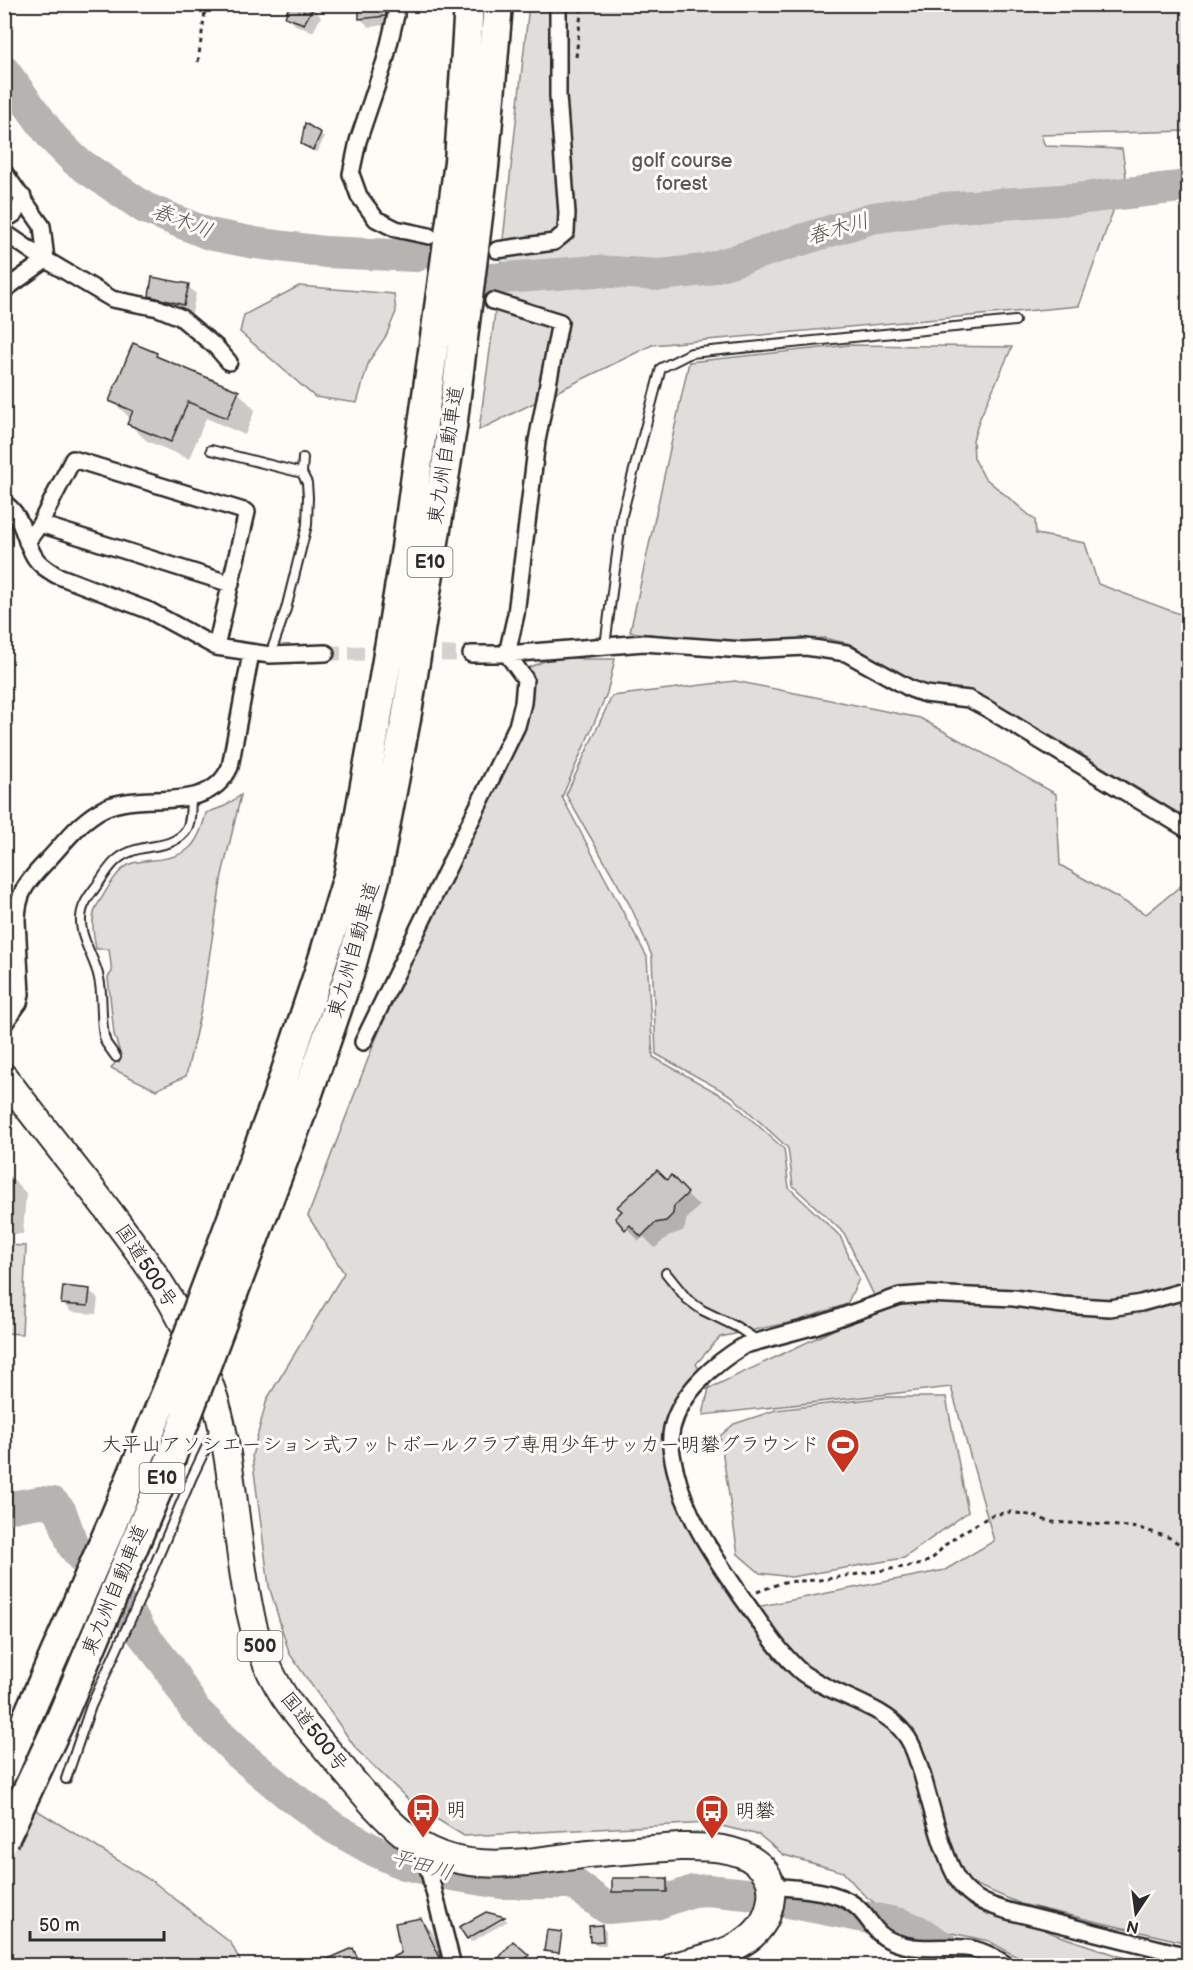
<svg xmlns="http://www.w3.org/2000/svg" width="1193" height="1970" viewBox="0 0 1193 1970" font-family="'Balsamiq Sans','Klee One',sans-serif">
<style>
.green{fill:#dfdeda;stroke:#858482;stroke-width:1.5;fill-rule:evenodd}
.shadow{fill:#0003}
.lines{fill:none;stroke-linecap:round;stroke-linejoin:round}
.river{stroke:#b5b4b1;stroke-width:32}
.building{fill:#c9c8c4;stroke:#2b2b2b;stroke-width:1.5}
.minor-tunnel{stroke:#d3d2ce;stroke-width:15;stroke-dasharray:15 8;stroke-linecap:butt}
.service-casing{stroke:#2b2b2b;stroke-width:12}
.minor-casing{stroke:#2b2b2b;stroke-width:20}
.trunk-casing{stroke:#2b2b2b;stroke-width:30}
.motorway-casing{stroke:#2b2b2b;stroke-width:33}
.path{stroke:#2b2b2b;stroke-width:3;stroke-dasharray:4.5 4.5;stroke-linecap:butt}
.service{stroke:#fdfcf7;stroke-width:8}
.minor{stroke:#fdfcf7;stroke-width:15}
.trunk{stroke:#fdfcf7;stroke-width:26}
.motorway{stroke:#fdfcf7;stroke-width:28}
.motorway-bridge-casing{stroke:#2b2b2b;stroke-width:33;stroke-linecap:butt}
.motorway-bridge{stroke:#fdfcf7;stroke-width:28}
.labels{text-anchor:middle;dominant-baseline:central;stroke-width:6;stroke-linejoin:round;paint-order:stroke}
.shield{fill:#fdfcf7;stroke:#6a6a68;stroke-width:1.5}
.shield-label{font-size:18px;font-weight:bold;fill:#2b2b2b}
.park-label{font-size:20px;fill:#585857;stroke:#fdfcf7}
.street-label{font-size:20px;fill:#2b2b2b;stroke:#fdfcf7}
.poi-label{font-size:20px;fill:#2b2b2b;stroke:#fdfcf7;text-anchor:start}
.water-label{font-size:21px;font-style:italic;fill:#5b5b5a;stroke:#fdfcf7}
</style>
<rect width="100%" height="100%" fill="#fdfcf7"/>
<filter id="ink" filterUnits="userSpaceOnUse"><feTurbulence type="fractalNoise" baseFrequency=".0167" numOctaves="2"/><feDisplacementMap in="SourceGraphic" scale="12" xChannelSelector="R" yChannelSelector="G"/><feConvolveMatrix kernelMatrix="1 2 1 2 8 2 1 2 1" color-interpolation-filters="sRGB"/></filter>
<g filter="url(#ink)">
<path class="green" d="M529,5h659v126l-147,4 4,11 77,3 4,26 -47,131 -427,39 -173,85 15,-109z
M299,286l95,8 2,18 -10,24 -17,25 -12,42 -42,-6 -75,-65 4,-17z
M849,345l163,2 -32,71 -7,22 1,18 10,19 51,43 1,14 49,9 13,41 90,33v202l-135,-82 -63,-35 -34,-11 -33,-6 -20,-9 -53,-32 -26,-6 -91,5 -103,-11 59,-270z
M563,656l20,3h32l-8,34 -45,104 85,160 6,100 77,43 54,49 5,39 51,48 19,43 -12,25 -50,17 -77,16 -24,27 14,24 170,-80 -36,-75 -51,-47 -5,-38 -56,-52 -76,-42 -4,-98 -21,-49 -65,-112 46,-99 123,-15 185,37 136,76 4,71 86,49 42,-34v1063l-167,-39 -47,-20 -20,-2 15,12 85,40 92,31h-115l-42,-24 -56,-12 -10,-8 -47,-17 -13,-10 -20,-22 -59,-17 -25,-20 -50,-12 -245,13 -50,-31 -57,-55 -68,-97 -20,-67 -17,-130 15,-57 77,-126 -36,-57 65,-170 132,-310 10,-34 15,-35 17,-7zM951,1387l43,154 -49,29 -204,40 -40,-62 -23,-43 -10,-46 10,-61 31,-10 -6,27z
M241,795l-19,80 -21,135 -15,66 -30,14 -45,-22 10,-12 -7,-22 -6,-57 4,-5 -3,-23h-13c-2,-14 -6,-27 0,-42 9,-13 19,-36 34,-43 6,-3 16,-3 23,-4 35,-3 45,-14 53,-47l19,-7z
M4,1245l22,1 -4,88 -17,-1z
M887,1397h59l22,115 -64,46 -113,19 -31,-4 -22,-19 -18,-118 14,-12 42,-14z
M4,1790l151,93 76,60 11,22h-237z"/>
<path class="shadow" d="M300,4l13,4 8,9 -8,15 -18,-7 -8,-9z
M361,4h26l-2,21 -16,2 -8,-8z
M320,134l4,4 -7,15 -15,-10z
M188,286l8,8 -4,19 -32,-9 -9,-8z
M156,354l8,7 74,31 17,18 -10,25 -39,-17 -17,41 -42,-18 -18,-17 2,-5 -20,-19z
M4,1175h5l17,18 -3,41h-19z
M671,1178l28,28 -13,14 -1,8 -3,3 -14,5 -13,12 -11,-11 -5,4 -22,-23z
M89,1290l9,9 -2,15 -25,-2 -8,-9z
M667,1879l8,9v12h-53l-9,-9z
M505,1919l3,2 -37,21 -2,-3z
M421,1920l11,11 16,35h-70l25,-12z
M602,1927l4,4v14h-11l-4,-4z
M513,1943l23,21 -1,2h-40z
M352,1950l14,16h-36l-2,-5z"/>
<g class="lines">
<path class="river" d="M4,71l49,67 23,23 69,47 64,26 46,9 70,9 91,4
M492,279l104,-8 64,4 44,-5 168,-52 71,-10 132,-9 113,-13
M4,1508l36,-6 13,1 8,9 12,34 30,38 33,39 5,9 26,33 28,45 42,42 48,40 49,36 41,23 29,13 48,11 49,8h72l34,25 49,-4 37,-13 14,-1 40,4 153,30 18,7 42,27 16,8"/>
</g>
<path class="building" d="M290,4h25l-11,20 -19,-7z
M359,4h26l1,12 -27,3z
M305,123l16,10 -8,17 -12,-6z
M152,277l37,7 -5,21 -35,-9z
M133,343l24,10 -1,3 83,35 -12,27 -39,-16 -17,40 -44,-18 6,-13 -24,-10z
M657,1170l10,10 4,-5 17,18 -14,13 -1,8 -7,7 -11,2 -14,14 -11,-12 -5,5 -10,-12 7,-7 -5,-4z
M63,1286l27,3 -2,17 -27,-2z
M612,1878h55v14h-55z
M486,1912l19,5 -38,22 -8,-12z
M421,1918l20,42 -12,5h-55l27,-12 -6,-30z
M602,1925l1,16 -13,1 -1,-16z
M547,1930l15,2 -3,21 -15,-2z
M513,1941l16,14 -9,10h-27z
M353,1948l8,17h-47z"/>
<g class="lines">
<path class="minor-tunnel" d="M326,653l145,1"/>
<g class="service-casing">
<path id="service" d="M211,450l91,23
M605,646l17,-131 39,-147 30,-15 324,-32
M270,655l16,-46 21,-84 1,-28 -1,-14 -5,-10 1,-15
M116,1057l-10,-14 -2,-7c-4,-22 0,-47 -8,-68 -6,-18 -19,-36 -14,-57 2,-10 10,-19 16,-27 9,-13 16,-26 32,-32 17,-8 41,-3 55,-20 7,-9 5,-24 6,-35
M666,1273l21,26 15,11 35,17 21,14
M66,1779l25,-73 52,-114 49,-115 23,-48"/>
</g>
<g class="minor-casing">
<path id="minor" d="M395,4l1,11 -11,46 -27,80 -7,33 8,22 17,23 20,10 33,7
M4,172l38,54 4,34
M4,218c12,-1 16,-10 19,-21
M4,232l32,22 76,45 46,9 22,9 36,30 13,15
M497,250l57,-8 12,-10 1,-19 -9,-117v-92
M4,290l42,-30
M4,503c19,12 19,35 30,53 5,9 14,14 22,19l94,36 66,36 54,8 56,-2
M40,524l191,60
M27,542l13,-18 33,-65 174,53 -31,135
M471,654h36l137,-11 99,7 63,-3 40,6 65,36 14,5 44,5 17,9 202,122
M4,1024l15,-21 2,-9 -4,-73c0,-29 11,-40 30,-60 17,-18 34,-42 58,-53 39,-18 103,8 125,-41l21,-114
M363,1042l154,-316 6,-23 2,-24 -18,-25 9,-40 21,-173 23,-119 -67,-21
M1188,1290l-47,13 -31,5 -48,-3 -48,-7 -87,-4 -27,2 -85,30 -70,19c-30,18 -64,47 -73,83 -3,14 0,28 3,41 11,48 38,86 66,127 19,26 35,53 59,75 5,5 13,8 19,12 26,15 67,26 85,50 10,11 13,28 18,41 8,27 24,96 42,114 12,13 28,18 44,23l180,45
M431,1851l-2,21 24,94
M772,1886c25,3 60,3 81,18 19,13 18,31 44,39 22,8 45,3 69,5 15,1 29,9 42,18"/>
</g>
<g class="trunk-casing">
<path id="trunk" d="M4,1077c28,36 55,71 83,106 42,54 85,109 111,172 9,22 18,44 23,67 14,63 16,127 29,189 6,30 18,60 34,85 14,21 33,41 49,61 23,27 44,55 72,78 53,43 121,27 184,19 30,-3 60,-5 91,-7 24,0 56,-1 75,15 13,9 18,21 16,36 -5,50 -57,57 -97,68"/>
</g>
<g class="motorway-casing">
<path id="motorway" d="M276,1101l44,-132 29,-96 29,-160 28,-165 53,-386 10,-158
M303,1108l46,-134 26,-95 31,-160 46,-291 32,-261 14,-163"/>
</g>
<path class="path" d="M576,57l6,-53
M198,62l8,-58
M757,1592l27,-10 36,-2 103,-16 11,-7 11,-12 18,-13 29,-17 19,-3 24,4 15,6 59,3 30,3 29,9 20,12"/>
<use href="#service" class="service"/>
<use href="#minor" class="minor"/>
<use href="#trunk" class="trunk"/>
<use href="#motorway" class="motorway"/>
<g class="motorway-bridge-casing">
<path id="motorway-bridge" d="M4,1770l108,-246 59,-143 105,-280
M4,1840l55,-117 112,-265 132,-350"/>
</g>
<use href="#motorway-bridge" class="motorway-bridge"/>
</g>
</g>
<defs>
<g id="stadium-pin" transform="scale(1.725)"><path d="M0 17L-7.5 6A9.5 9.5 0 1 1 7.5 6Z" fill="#c8321e" stroke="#fdfcf7"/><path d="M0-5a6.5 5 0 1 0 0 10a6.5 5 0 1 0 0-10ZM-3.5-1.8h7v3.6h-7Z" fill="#fff"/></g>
<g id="bus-pin" transform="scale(1.725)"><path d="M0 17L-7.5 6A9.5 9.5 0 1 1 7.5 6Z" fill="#c8321e" stroke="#fdfcf7"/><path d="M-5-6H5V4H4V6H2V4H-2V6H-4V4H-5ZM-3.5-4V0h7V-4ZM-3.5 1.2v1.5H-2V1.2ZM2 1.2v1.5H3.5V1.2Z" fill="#fff"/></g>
</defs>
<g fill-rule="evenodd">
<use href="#stadium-pin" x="843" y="1445"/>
<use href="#bus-pin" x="423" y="1810"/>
<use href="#bus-pin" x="712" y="1811"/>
</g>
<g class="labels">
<g class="shield">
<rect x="407.5" y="547" width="45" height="30" rx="4.5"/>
<rect x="139.5" y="1463" width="45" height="30" rx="4.5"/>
<rect x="237.5" y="1631" width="45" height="30" rx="4.5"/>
</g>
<g class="shield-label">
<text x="430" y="562">E10</text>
<text x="162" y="1478">E10</text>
<text x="260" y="1646">500</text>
</g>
<g class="park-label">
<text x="682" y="161">golf course<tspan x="682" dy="23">forest</tspan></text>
</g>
<g class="street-label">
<text transform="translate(446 455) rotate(-81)">東九州自動車道</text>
<text transform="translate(354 950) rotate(-74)">東九州自動車道</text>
<text transform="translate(146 1266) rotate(57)">国道500号</text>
<text transform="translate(115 1590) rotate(-67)">東九州自動車道</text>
<text transform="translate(314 1732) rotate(52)">国道500号</text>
</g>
<g class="poi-label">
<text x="820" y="1445" text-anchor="end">大平山アソシエーション式フットボールクラブ専用少年サッカー明礬グラウンド</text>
<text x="446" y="1810">明</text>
<text x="735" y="1811">明礬</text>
</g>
<g class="water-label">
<text transform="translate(182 221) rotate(21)">春木川</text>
<text transform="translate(838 229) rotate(-16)">春木川</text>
<text transform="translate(422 1865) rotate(16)">平田川</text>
</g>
</g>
<rect width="1193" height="1970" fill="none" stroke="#fdfcf7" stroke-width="24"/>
<rect x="12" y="12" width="1169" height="1946" fill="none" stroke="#2b2b2b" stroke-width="2" filter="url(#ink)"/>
<g transform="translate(1136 1913) rotate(193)" stroke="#fdfcf7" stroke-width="4.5" paint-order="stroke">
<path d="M0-4.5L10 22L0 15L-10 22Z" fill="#2b2b2b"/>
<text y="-9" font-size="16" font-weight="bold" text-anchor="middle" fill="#2b2b2b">N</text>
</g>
<path d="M30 1931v9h134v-9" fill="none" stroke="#2b2b2b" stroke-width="3"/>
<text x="39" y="1931" font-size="18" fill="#2b2b2b" stroke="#fdfcf7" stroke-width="4.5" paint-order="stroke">50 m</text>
</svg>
